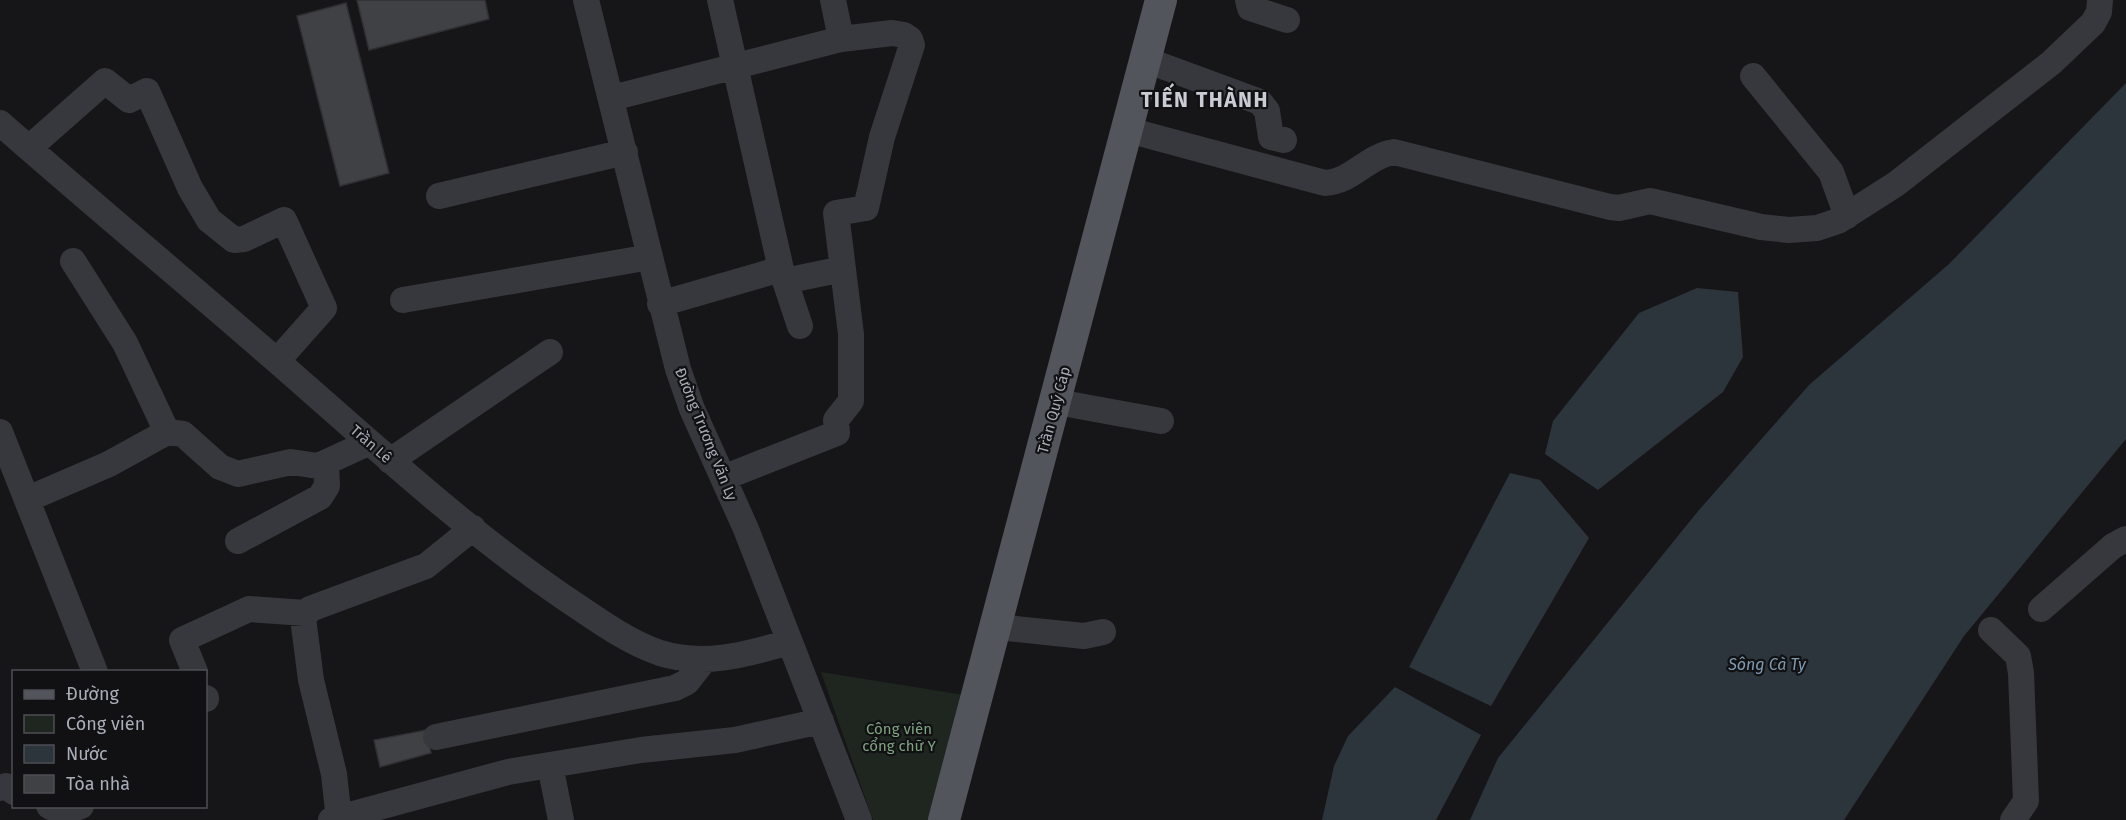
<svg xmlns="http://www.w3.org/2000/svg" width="2126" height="820" viewBox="0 0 2126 820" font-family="'Fira Sans',sans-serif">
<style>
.green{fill:#1e261f}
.water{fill:#2c353c}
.building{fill:#404145;stroke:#303034;stroke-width:1.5}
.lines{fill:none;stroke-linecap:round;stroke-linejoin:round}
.minor{stroke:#37383d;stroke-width:26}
.major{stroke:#53555c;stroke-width:32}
.labels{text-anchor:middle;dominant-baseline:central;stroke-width:4.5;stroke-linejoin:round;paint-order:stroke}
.street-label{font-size:15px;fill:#a8adb8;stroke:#111113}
.park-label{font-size:15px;fill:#7fa381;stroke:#111113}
.water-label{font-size:16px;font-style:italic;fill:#7f9bb3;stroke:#111113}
.district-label{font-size:21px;font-weight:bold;letter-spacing:1.5px;fill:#c9ccd4;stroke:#111113}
</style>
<rect width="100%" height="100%" fill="#161618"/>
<path class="green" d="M821,672l143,23 -35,125h-56z"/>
<path class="water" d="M2126,83v356l-162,197 -120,184h-374l28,-62 201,-248 110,-125 140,-121z
M1697,288l41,4 5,65 -20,35 -125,98 -53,-36 8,-33 86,-108z
M1510,473l30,7 49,58 -98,168 -82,-39z
M1395,687l86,48 -45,85h-114l12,-54 14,-30z"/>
<path class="building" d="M357,0h128l4,19 -120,31z
M346,3l43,170 -49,13 -43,-170z
M426,730l5,23 -51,14 -6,-27z"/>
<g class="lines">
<path class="minor" d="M586,0l92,369 14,40 54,120 113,291
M720,0l61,269 19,57
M833,0l8,39
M1248,0l2,8 37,12
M1146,60l114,42 7,9 4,26 13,3
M1753,76l78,96 16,44
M612,98l229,-59 51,-6 12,2 6,4 2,6 -30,92 -16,71 -30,5 15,121v67l-15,19 1,13 -114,45
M0,123c91,80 185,158 277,238 93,81 183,165 285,235 30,20 63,45 98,57 45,14 87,1 130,-11
M1128,130l197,53c27,-1 42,-27 69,-31l216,55 9,1 31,-7 111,26 28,3 28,-2 21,-7 58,-37 155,-121 42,-40 6,-11 1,-12
M29,148l76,-67 24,19 18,-9 43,97 19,32 25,20 10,-1 40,-19 40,88 -47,53
M439,196l186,-44
M73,261l52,82 42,89
M785,281l58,-12
M403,300l247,-43
M660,304l121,-35
M1057,402l104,19
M0,432l95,240
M390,461l160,-109
M28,499l81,-35 58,-32 16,2 37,33 18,7 53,-12 27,4 50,-23
M238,541l82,-44 7,-11 -1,-23
M2041,609l72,-63 13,-7
M997,627l87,9 19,-4
M1991,630l27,26 3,17 5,128 -13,19
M195,672l-13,-32 67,-31 56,4
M206,698v1
M436,737l239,-49 12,-6 18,-23
M550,765l11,55
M0,788l6,-2 8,6
M49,806l14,7 18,-7
M331,820l177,-48 133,-22 94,-10 86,-19
M339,820l-5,-46 -23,-94 -8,-62 7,-9 116,-43 47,-38"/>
<path class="major" d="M944,820l217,-820"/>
</g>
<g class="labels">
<g class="street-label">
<text transform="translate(1054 410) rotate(-75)">Trần Quý Cáp</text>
<text transform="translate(706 434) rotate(68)">Đường Trương Văn Ly</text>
<text transform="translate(371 444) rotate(41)">Trần Lê</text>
</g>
<g class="park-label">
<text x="899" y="729">Công viên<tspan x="899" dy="17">cổng chữ Y</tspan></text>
</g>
<g class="water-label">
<text x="1767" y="664">Sông Cà Ty</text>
</g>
<g class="district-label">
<text x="1205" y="100">TIẾN THÀNH</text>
</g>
</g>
<rect x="12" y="670" width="195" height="138" fill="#111113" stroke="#4d4f55" stroke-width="1.5"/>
<rect x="24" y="690" width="30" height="9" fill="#53555c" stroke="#4d4f55" stroke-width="1.5"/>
<text x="66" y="700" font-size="18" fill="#a8adb8">Đường</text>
<rect x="24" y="715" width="30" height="18" fill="#1e261f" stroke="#4d4f55" stroke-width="1.5"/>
<text x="66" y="730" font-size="18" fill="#a8adb8">Công viên</text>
<rect x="24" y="745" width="30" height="18" fill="#2c353c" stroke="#4d4f55" stroke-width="1.5"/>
<text x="66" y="760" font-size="18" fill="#a8adb8">Nước</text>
<rect x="24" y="775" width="30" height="18" fill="#404145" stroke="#4d4f55" stroke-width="1.5"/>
<text x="66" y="790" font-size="18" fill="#a8adb8">Tòa nhà</text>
</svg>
